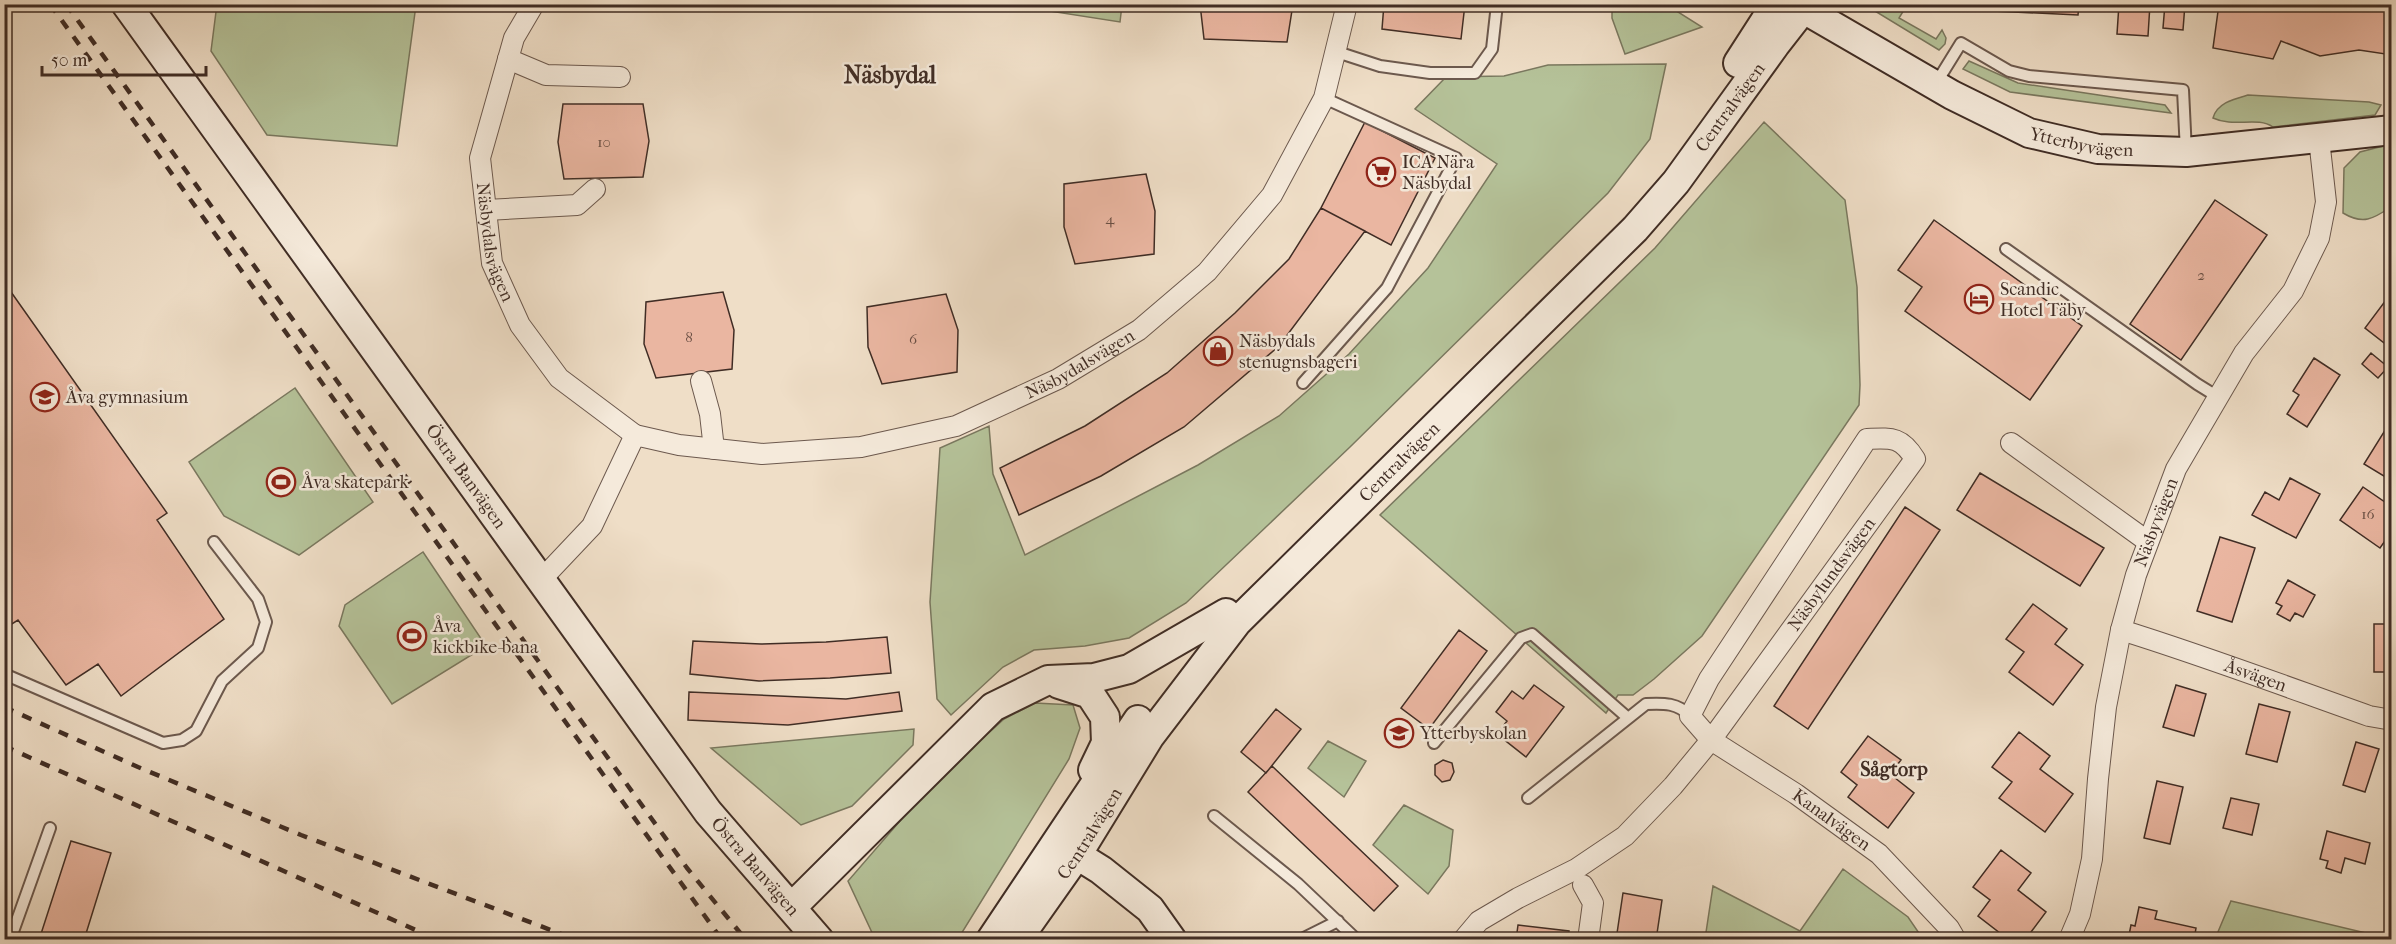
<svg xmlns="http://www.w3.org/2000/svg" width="2396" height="944" viewBox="0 0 2396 944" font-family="'IM FELL French Canon',serif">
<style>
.green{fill:#b5c299;stroke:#7a785f;stroke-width:1.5}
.building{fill:#eab6a1;stroke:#402d25;stroke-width:1.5}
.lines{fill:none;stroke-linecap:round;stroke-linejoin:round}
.lane-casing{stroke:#6c594e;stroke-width:14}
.street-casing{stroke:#6c594e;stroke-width:22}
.secondary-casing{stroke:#402d25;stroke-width:32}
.lane{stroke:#f5eadb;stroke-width:10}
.street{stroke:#f5eadb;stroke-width:20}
.secondary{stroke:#f5eadb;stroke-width:28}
.rail{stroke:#402d25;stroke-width:4.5;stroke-dasharray:10 10;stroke-linecap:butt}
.labels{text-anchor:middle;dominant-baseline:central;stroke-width:5;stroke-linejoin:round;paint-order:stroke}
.number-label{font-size:15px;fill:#6a4f44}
.street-label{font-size:18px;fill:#402d25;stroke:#f5eadb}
.poi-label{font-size:18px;fill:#402d25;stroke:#f5eadb;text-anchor:start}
.neighbourhood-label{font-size:20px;font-weight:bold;fill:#402d25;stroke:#f5eadb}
.district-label{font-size:24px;font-weight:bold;fill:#402d25;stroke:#f5eadb}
</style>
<rect width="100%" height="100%" fill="#efdec7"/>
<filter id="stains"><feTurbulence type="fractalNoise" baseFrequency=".00333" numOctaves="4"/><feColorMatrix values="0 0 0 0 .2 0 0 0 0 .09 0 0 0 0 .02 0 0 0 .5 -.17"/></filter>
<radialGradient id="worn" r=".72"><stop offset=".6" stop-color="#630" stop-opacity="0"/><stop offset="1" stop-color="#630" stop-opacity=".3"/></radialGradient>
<path class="green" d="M217,4l199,1 -19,141 -130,-11 -56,-84z
M1011,5l111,-1v1l-2,17z
M1612,5h55l35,22 -77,27 -13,-36z
M1865,5h42l-8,13 37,21 6,-9 4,8 -1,6 -6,6z
M1969,61l49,22 147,22 6,8 -161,-21 -47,-23z
M1666,64l-16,75 -42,54 -258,254 -164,156 -57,35 -44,8 -51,4 -31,17 -52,48 -14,-16 -7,-97 10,-154 49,-22 4,48 32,81 173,-90 81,-49 70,-62 79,-86 69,-104 -82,-55 31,-32 58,-1 44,-11z
M2248,95l121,7 12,3 -6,10 -102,12c-16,-11 -39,1 -60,-9 4,-15 21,-19 35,-23z
M1764,122l81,78 12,87 3,98 -1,20 -157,231 -48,43 -21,16h-15l-12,18 -226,-198 275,-267z
M2391,144v63c-18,12 -28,18 -48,6l1,-45 16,-16z
M295,388l78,114 -74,53 -75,-39 -35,-54z
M423,552l63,94 -94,58 -53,-78 6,-21z
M1035,703l38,2 7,23 -11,31 -111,180h-83l-27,-58 84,-97 72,-65z
M914,729l-1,16 -61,61 -51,19 -90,-77z
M1328,741l38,20 -22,36 -36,-29z
M1404,805l49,25 -4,36 -21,28 -55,-49z
M1843,869l65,48 15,22h-218l8,-53 87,45z
M2231,901l160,38h-176z"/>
<path class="building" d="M1200,4h93l-6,38 -83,-3z
M1384,4h81l-4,35 -79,-10z
M1993,4h86l-1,11 -85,-4z
M2119,4h31l-2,32 -31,-2z
M2165,4h20l-2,26 -20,-2z
M2219,4h173v51l-33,-5 -39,6 -39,-15 -8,18 -60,-11z
M563,104h80l6,37 -6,36 -79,2 -6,-37z
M1365,122l70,36 -44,87 -70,-37z
M1146,174l9,37 -1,43 -79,10 -11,-37v-43z
M2215,200l52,35 -86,125 -51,-36z
M1321,208l44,23 -86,115 -95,81 -83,49 -82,39 -19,-47 85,-42 82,-53 68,-60 54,-54z
M1934,220l148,106 -52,74 -125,-89 17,-24 -24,-17z
M4,282l163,231 -10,7 67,99 -103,77 -23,-32 -32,21 -48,-65 -14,9z
M723,292l11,38 -2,39 -76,9 -12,-34 2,-42z
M946,294l12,36 -1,42 -75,12 -14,-37 -1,-40z
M2389,296l3,2v44l-4,4 -23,-18z
M2371,353l17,14 -10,11 -16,-14z
M2314,358l26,17 -33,52 -20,-13 12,-19 -6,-4z
M2392,419v62l-28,-17z
M1980,473l124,75 -24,38 -123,-76z
M2290,478l30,16 -24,44 -44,-23 13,-23 14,8z
M2363,487l29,20v24l-12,17 -40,-28z
M1905,507l35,23 -132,199 -34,-23z
M2220,537l35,11 -23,74 -35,-11z
M2288,580l27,15 -12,22 -8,-4 -5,8 -13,-7 5,-8 -6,-3z
M2033,604l34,25 -12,15 28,21 -30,40 -44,-33 15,-20 -18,-13z
M2374,624h18v48h-18z
M1459,630l28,21 -58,78 -28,-21z
M887,637l4,36 -61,5 -71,3 -69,-7 3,-33 68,3 65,-2z
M1534,685l30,22 -38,50 -29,-23 10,-13 -11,-9 16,-21 11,8z
M2176,685l30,9 -12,42 -31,-9z
M689,692l157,7 53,-7 3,19 -114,14 -100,-5z
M2259,704l31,8 -13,50 -31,-8z
M1276,709l25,20 -35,44 -25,-21z
M2019,732l31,24 -10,13 33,25 -28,38 -46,-34 13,-16 -20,-15z
M1868,736l33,24 -11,14 24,19 -26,35 -40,-31 9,-12 -16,-13z
M2356,742l23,7 -14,43 -22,-7z
M1443,760l9,3 2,9 -4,8 -8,2 -7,-7v-10z
M1272,766l126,120 -24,25 -126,-119z
M2157,781l26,6 -13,57 -26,-6z
M2231,798l28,6 -7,31 -29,-7z
M2327,831l43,12 -5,21 -20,-6 -4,15 -15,-5 2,-7 -8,-2z
M71,841l40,12 -27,87h-45z
M2001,850l30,23 -13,17 28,22 -21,28h-16l-31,-24 12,-16 -17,-13z
M1623,893l39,7 -6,40h-40z
M2139,907l18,4 -2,8 41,9 -2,12h-66l3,-15 4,1z
M1518,925l51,6 -1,9h-52z"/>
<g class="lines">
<g class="lane-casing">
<path id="lane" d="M1337,52l43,14 50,7h45l17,-24 5,-45
M1935,85l26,-42 48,28 20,5 154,14 3,62
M2006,249l191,135 21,13
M1303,383l84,-95 69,-130 -132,-60
M4,674l159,69 19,-3 14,-9 26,-50 36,-33 8,-26 -8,-23 -44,-57
M1434,743l87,-105 11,-4 96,84
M1528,798l118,-94c18,-1 32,-1 44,12
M1214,816l84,68 59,56
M1302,939l36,-18
M10,940l40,-112"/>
</g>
<g class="street-casing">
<g id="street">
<path id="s1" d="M534,4l-20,34 -34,120 12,105 28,62 39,53 76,57"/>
<path d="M508,59l38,16 74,2"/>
<path d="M486,210l91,-5 18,-16"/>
<path d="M701,381l9,33 4,35"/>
<path d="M2011,443l136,98"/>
<path id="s2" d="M540,581l52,-55 43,-91 44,10 83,9 99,-7 95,-21 102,-47 81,-49 68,-58 65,-77 52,-97 23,-94"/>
<path id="s3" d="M2121,630c84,26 166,57 248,86l23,4"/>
<path d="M1583,885l10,18 -5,37"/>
<path id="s4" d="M1463,940l16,-19 39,-23 58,-29 49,-33 48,-50 38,-46 204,-281c-14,-23 -24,-21 -48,-20l-158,240 -19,37 21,24 85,54 83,60 70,74 7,12"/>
<path id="s5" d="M2069,940l11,-26 12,-55 6,-80 8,-72 15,-77 15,-55 40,-106 68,-116 49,-62 26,-53 7,-36 -7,-63"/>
</g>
</g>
<g class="secondary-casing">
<g id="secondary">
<path id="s6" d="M126,4l582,808 111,128"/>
<path id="s7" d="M1795,4l157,91 77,38 69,16 88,3 206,-22"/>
<path d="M1738,63l38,-59"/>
<path d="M1059,684l31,10 15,23 1,26 -13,27"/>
<path d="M1077,855l24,15 49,39 22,31"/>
<path d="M792,907l201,-200 55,-27 46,-2 35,-9 97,-56"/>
<path d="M991,940l147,-220"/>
<path id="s8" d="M1017,940l60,-85 73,-119 87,-114 398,-393 41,-47 99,-137 32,-41"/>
</g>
</g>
<use href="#lane" class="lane"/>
<use href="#street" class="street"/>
<use href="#secondary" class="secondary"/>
<path class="rail" d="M50,4l672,936
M66,4l621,864 59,72
M4,707l134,60 163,68 276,105
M4,746l434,194"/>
</g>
<defs>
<g id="supermarket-ring" transform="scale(1.5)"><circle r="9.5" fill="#f5eadb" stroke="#8f2418" stroke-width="1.5"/><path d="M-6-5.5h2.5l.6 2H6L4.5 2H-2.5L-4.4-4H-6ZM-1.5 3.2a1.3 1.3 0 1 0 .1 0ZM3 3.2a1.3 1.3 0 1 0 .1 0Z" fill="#8f2418"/></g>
<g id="hotel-ring" transform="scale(1.5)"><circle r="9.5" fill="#f5eadb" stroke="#8f2418" stroke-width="1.5"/><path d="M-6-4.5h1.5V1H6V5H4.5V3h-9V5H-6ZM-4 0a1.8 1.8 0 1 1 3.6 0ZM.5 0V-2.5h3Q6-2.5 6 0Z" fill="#8f2418"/></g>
<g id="shop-ring" transform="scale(1.5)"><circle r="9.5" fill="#f5eadb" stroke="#8f2418" stroke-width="1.5"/><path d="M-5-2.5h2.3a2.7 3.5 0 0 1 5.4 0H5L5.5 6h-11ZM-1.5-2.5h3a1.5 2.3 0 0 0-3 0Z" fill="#8f2418"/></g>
<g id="university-ring" transform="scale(1.5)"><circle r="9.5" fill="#f5eadb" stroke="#8f2418" stroke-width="1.5"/><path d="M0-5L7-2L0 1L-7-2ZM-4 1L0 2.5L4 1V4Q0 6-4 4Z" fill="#8f2418"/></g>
<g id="stadium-ring" transform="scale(1.5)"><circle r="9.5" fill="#f5eadb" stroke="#8f2418" stroke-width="1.5"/><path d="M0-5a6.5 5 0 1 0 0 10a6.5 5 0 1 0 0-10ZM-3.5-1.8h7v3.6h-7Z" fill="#8f2418"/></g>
<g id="school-ring" transform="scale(1.5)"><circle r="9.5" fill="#f5eadb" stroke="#8f2418" stroke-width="1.5"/><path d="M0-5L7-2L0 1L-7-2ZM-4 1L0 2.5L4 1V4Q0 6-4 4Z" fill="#8f2418"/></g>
</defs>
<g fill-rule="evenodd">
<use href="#supermarket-ring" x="1381" y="172"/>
<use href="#hotel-ring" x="1979" y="299"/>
<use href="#shop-ring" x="1218" y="351"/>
<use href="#university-ring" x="45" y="397"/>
<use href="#stadium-ring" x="281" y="482"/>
<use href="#stadium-ring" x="412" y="636"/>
<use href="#school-ring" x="1399" y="733"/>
</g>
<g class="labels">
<g class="number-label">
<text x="604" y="142">10</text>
<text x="1110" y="219">4</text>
<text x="2201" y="275">2</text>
<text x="689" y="337">8</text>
<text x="913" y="339">6</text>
<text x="2368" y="514">16</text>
</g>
<g class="street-label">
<text stroke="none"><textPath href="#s8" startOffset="1101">Centralvägen</textPath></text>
<text stroke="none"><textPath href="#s7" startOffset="321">Ytterbyvägen</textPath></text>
<text stroke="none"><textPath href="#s1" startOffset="250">Näsbydalsvägen</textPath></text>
<text stroke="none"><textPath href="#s2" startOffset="640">Näsbydalsvägen</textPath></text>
<text stroke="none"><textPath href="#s8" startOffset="615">Centralvägen</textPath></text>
<text stroke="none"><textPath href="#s6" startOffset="582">Östra Banvägen</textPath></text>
<text stroke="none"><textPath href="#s5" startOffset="429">Näsbyvägen</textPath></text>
<text stroke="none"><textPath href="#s4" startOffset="528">Näsbylundsvägen</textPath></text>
<text stroke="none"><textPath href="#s3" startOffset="142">Åsvägen</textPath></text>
<text stroke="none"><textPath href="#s4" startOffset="1232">Kanalvägen</textPath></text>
<text stroke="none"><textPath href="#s8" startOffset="129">Centralvägen</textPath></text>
<text stroke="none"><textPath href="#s6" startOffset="1068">Östra Banvägen</textPath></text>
</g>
<g class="poi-label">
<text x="1402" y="162">ICA Nära<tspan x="1402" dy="21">Näsbydal</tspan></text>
<text x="2000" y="289">Scandic<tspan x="2000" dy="21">Hotel Täby</tspan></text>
<text x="1239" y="341">Näsbydals<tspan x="1239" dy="21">stenugnsbageri</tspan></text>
<text x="66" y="397">Åva gymnasium</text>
<text x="302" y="482">Åva skatepark</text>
<text x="433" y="626">Åva<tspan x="433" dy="21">kickbike-bana</tspan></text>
<text x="1420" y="733">Ytterbyskolan</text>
</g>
<g class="neighbourhood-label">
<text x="1894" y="769">Sågtorp</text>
</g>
<g class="district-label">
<text x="890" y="75">Näsbydal</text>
</g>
</g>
<rect width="2396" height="944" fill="none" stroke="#efdec7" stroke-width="24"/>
<rect x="6" y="6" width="2384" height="932" fill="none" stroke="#402d25" stroke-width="3"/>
<rect x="12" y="12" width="2372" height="920" fill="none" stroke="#402d25" stroke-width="1.5"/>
<path d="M42 66v9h164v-9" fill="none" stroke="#402d25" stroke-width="3"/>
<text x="51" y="66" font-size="18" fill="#402d25" stroke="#f5eadb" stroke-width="4.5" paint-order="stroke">50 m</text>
<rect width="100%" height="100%" filter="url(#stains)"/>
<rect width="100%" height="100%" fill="url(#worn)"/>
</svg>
